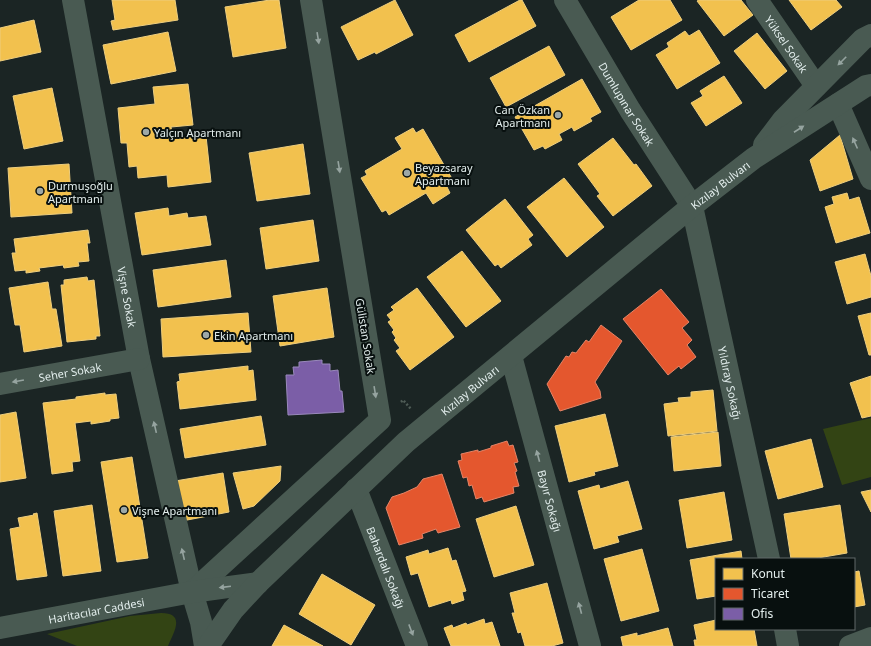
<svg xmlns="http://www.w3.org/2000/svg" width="871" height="646" viewBox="0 0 871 646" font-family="'Noto Sans',sans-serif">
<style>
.green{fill:#334414}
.homes{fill:#f2c14e;stroke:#eece7e}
.shops{fill:#e4572e;stroke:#e48467}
.offices{fill:#7b5ea7;stroke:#9a89bc}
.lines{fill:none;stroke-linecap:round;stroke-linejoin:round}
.path{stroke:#4f5c56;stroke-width:2.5;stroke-dasharray:2 2;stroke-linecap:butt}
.minor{stroke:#495a52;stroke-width:22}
.oneway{fill:#96a4a0}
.poi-dot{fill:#9da8a7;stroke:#08100f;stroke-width:1.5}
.labels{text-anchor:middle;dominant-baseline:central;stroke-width:4;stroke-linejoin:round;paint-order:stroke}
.street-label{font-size:11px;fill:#e3eeed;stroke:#08100f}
.poi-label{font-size:11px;fill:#e3eeed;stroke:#08100f;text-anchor:start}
</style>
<rect width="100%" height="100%" fill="#1b2524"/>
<path class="green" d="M871,418v59l-29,8 -19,-56z
M161,613c25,0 13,19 7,33h-91l-30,-12 83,-18z"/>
<path class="homes" d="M112,0h63l3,20 -65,10 -2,-9 4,-1z
M270,0h9l7,48 -53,9 -8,-50z
M395,0l18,35 -37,19 -1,-2 -17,8 -17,-33z
M520,0h2l14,26 -67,36 -14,-27z
M639,0h31l12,20 -51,30 -20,-33z
M699,0h42l12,15 -29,21 -27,-35z
M789,0h47l6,7 -31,23z
M34,20l7,32 -41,9v-33z
M699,30l21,33 -43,26 -21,-34 13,-8 -2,-4 18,-12 4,5z
M168,32l8,39 -65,13 -8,-39z
M757,33l30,38 -22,18 -31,-38z
M549,46l16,29 -59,32 -16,-29z
M724,76l18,27 -36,23 -15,-23 12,-7 -3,-5z
M582,79l19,33 -11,6 2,3 -18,10 -2,-4 -13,7 3,6 -17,9 -2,-3 -9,4 -19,-33z
M188,84l5,41 -22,2 2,12 33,-3 5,46 -43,5 -1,-12 -29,3 -1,-12 -8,1 -2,-24h-6l-3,-35 37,-4 -2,-17z
M52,88l11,53 -39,8 -11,-53z
M413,128l3,5 7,-4 31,53 -7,5 3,6 -17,11 -7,-11 -37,22 -3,-5 -4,2 -21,-34 6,-3 -2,-4 37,-22 -7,-11z
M840,135l13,44 -33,12 -10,-31z
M613,138l21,27 2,-1 16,22 -39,30 -16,-20 3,-2 -22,-30z
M303,144l7,50 -53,7 -8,-48z
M69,164l3,49 -61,4 -3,-49z
M564,178l40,49 -37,30 -40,-50z
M847,193l2,7 10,-3 11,36 -34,10 -11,-36 9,-3 -2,-7z
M505,199l28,36 -5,4 4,6 -31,23 -3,-4 -3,2 -29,-36z
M168,208l1,8 18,-3 1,5 18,-2 5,29 -69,10 -7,-42z
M313,220l6,41 -53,8 -6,-41z
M88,230l2,13h-3l2,18 -11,1 1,4 -15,2 -1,-3 -24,3 1,3 -14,2v-3l-11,1 -3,-18h4l-2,-14z
M462,251l39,50 -35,26 -39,-50z
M865,254l6,22v21l-24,7 -12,-42z
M226,260l5,37 -73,10 -5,-37z
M87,277l1,4 6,-1 6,56h-4v3l-29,3 -6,-57h3v-5z
M48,282l4,27h4l6,37 -38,6 -4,-27h-5l-6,-37z
M327,288l7,49 -54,9 -7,-50z
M417,288l37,49 -44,33 -14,-19 4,-3 -6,-8 2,-2 -4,-6 2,-2 -6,-8 3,-2 -4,-5 7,-5 -3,-3z
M248,313l3,39 -88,5 -2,-38z
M871,313v42h-2l-11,-39z
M248,366v5l5,-1 3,30 -76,9 -3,-27 3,-1 -1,-7z
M871,376v40l-9,2 -12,-35z
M713,390l4,41 -49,5 -4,-32 15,-2 -1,-4 13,-1v-5z
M105,393v2l11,-1 3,24 -9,1v2l-19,3v-3l-16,2 5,38 -8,1 1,9 -21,3 -9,-71 33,-4v-2z
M16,412l10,66 -26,4v-67z
M605,414l13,52 -24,6 1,3 -26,7 -14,-56z
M261,416l5,29 -81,13 -5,-29z
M718,432l3,34 -47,5 -3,-34z
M811,439l12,48 -45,12 -13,-48z
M132,457l16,101 -31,4 -16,-100z
M281,466l-1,15 -26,25 -11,3 -10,-36z
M223,473l6,39 -47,9 -7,-40z
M628,481l14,48 -25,7 2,6 -25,7 -16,-58 21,-6 1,4z
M871,490v22l-10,-20z
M724,492l8,48 -45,8 -8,-48z
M92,505l9,66 -38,5 -9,-65z
M840,505l7,48 -35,6h-21l-7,-45z
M516,506l18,59 -40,12 -18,-58z
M37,513l10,63 -30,4 -7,-51 10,-2 -2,-9 16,-3 -1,-1z
M448,548l4,13 4,-1 10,31 -4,1 2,8 -12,4 -1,-4 -22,7 -11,-34 -7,2 -5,-18 22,-7 1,4z
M642,549l17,62 -38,10 -17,-62z
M741,551l1,8h-26v37l-19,3 -7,-39z
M859,571l6,34 -11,2v-35z
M322,574l53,31 -24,40 -52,-31z
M547,583l16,60 -11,3h-27l-4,-14 -3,1 -6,-20h3l-5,-20z
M484,619l1,5 7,-2 8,24h-49l-7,-18 8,-3 1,3 13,-5 1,2z
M716,620v9h38l3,17h-62l-1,-6h3l-3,-15z
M284,625l39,21h-51z
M668,628l5,18h-50l-2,-9 16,-4v3z"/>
<path class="shops" d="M661,289l28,33 -7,6 10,12 -5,5 9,12 -15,12 -2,-3 -11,9 -45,-56z
M601,325l21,16 -27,41 5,9 1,7 -41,13 -13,-27 19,-28 3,1 3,-5 4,1 10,-13 3,2z
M507,441l2,5 4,-1 5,17 -4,1 3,8 -2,1 4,14 -6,1 1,6 -30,9 -2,-5 -6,2 -4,-14 -3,1 -2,-9 -4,1 -5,-17 4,-1 -1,-6 17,-4v2l13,-4v-2z
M442,474l18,53 -22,6 -2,-4 -14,5 1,4 -24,7 -13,-37 6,-11 12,-4 13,-6 6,-8z"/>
<path class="offices" d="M322,360v4h8v7l8,-1 2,21h2l2,21 -56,3 -2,-40h8l-1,-8h6v-5z"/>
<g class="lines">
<path class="path" d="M401,402l2,-2 8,9"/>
<g class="minor">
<path id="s1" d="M73,0l66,359 53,233 9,30 4,24"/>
<path id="s2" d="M565,0l65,110 62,96 77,353"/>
<path id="s3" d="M757,0l59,86"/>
<path d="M838,104l33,75"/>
<path d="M764,145l19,-25 80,-81 8,-4"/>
<path id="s4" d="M511,356l79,290"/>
<path id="s5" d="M0,384l139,-25"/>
<path id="s6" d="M356,489l61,157"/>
<path d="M192,592l188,-172 -69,-420"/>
<path id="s7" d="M0,628l192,-36 66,-9"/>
<path d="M785,629l3,17"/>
<path id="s8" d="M208,646l25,-36 25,-27 148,-141 286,-236 62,-48 112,-72 5,-1"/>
<path d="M850,646l21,-8"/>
</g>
</g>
<defs><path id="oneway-solid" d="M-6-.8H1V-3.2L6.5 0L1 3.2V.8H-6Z"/></defs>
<g class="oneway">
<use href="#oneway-solid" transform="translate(318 38) rotate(81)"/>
<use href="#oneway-solid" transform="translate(842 61) rotate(135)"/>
<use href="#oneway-solid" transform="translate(799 129) rotate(-33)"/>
<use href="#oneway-solid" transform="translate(855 143) rotate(-114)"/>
<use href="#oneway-solid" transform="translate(339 167) rotate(81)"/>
<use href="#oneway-solid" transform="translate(18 381) rotate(170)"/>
<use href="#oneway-solid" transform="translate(375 392) rotate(81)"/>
<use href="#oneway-solid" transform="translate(155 427) rotate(-103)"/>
<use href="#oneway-solid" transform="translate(538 456) rotate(-105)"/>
<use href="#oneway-solid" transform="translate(183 554) rotate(-103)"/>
<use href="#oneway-solid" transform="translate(225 587) rotate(173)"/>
<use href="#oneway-solid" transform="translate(580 608) rotate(-105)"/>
<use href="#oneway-solid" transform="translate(411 630) rotate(69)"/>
</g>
<g class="poi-dot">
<circle cx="558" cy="115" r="4"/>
<circle cx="146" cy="132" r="4"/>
<circle cx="407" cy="173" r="4"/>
<circle cx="40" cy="191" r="4"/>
<circle cx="206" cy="335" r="4"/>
<circle cx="124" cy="510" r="4"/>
</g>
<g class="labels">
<g class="street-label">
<text stroke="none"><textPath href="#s3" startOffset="53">Yüksel Sokak</textPath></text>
<text stroke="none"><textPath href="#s2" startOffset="121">Dumlupınar Sokak</textPath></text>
<text stroke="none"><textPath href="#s8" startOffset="691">Kızılay Bulvarı</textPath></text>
<text stroke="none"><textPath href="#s1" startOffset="302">Vişne Sokak</textPath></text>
<text transform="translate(366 336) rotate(81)">Gülistan Sokak</text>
<text stroke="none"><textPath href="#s5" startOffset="71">Seher Sokak</textPath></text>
<text stroke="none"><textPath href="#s2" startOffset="423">Yıldıray Sokağı</textPath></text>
<text stroke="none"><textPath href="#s8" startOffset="367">Kızılay Bulvarı</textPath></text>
<text stroke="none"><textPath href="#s4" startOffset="150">Bayır Sokağı</textPath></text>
<text stroke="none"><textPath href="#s6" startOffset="84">Bahardalı Sokağı</textPath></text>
<text stroke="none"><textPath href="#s7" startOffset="98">Haritacılar Caddesi</textPath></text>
</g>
<g class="poi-label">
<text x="550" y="109" text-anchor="end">Can Özkan<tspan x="550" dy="13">Apartmanı</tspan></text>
<text x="154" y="132">Yalçın Apartmanı</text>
<text x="415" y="167">Beyazsaray<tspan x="415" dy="13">Apartmanı</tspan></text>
<text x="48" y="185">Durmuşoğlu<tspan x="48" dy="13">Apartmanı</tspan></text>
<text x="214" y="335">Ekin Apartmanı</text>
<text x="132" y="510">Vişne Apartmanı</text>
</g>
</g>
<rect x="715" y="558" width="140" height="72" fill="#08100f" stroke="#606968"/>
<rect x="723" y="568" width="20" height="12" fill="#f2c14e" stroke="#606968"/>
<text x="751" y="578" font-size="12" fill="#e3eeed">Konut</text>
<rect x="723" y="588" width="20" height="12" fill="#e4572e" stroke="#606968"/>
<text x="751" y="598" font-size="12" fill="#e3eeed">Ticaret</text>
<rect x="723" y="608" width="20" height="12" fill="#7b5ea7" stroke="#606968"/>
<text x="751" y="618" font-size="12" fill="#e3eeed">Ofis</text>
</svg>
